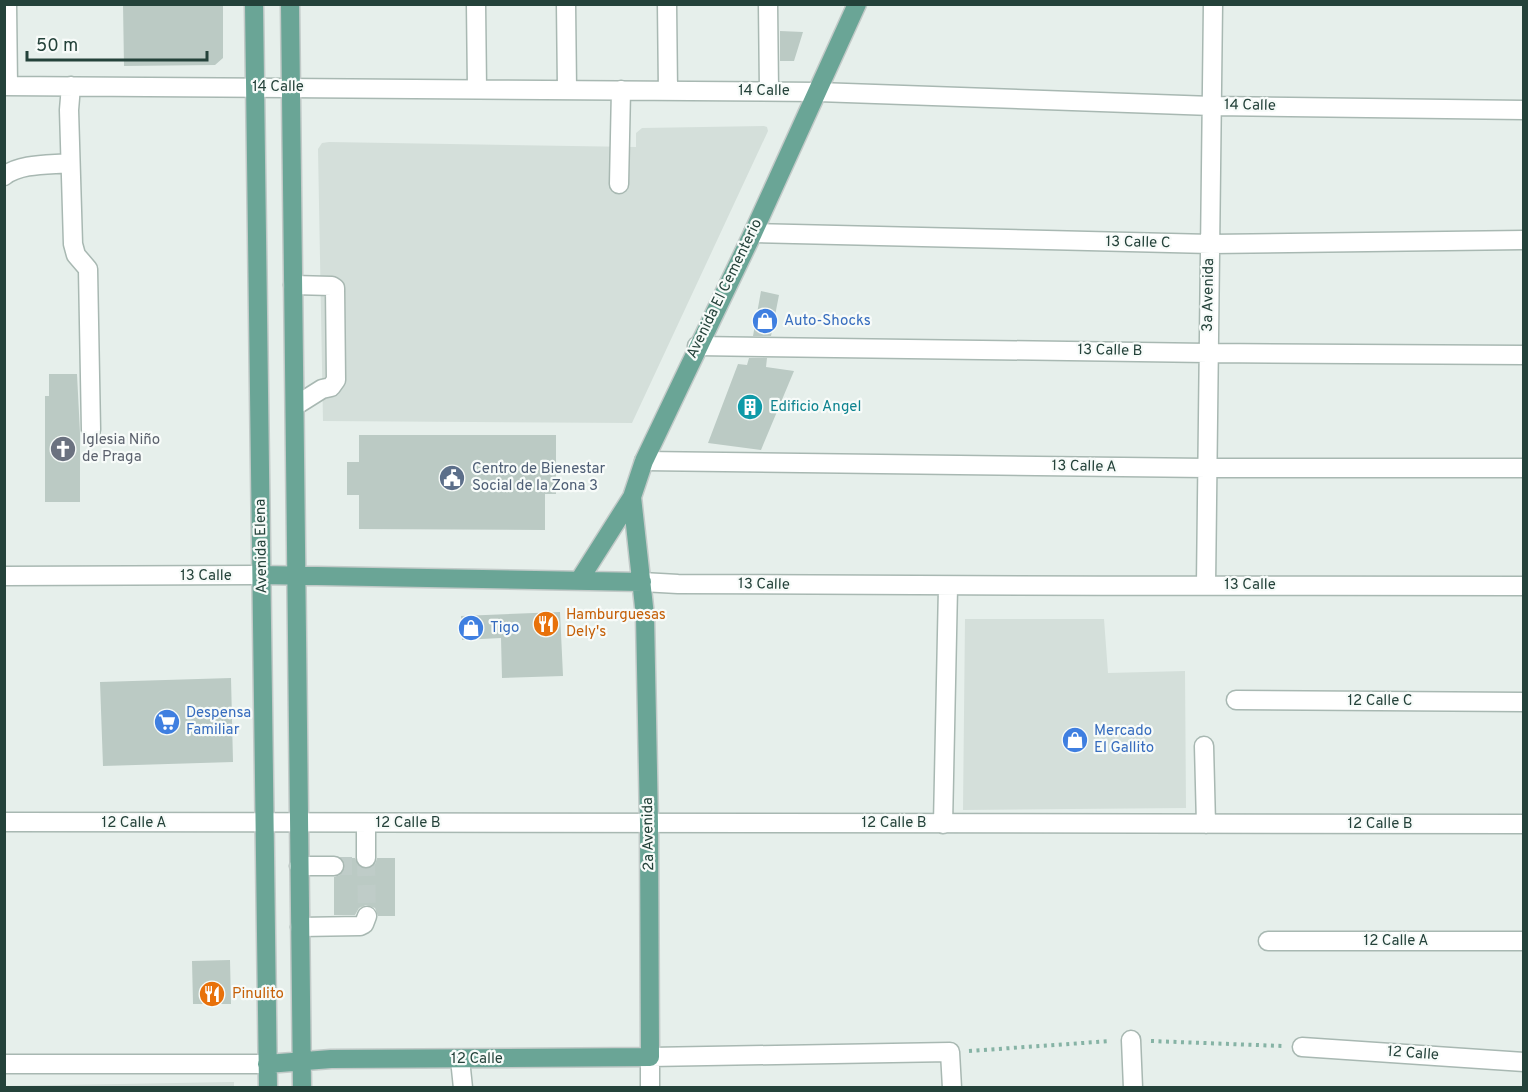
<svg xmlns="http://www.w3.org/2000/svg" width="1528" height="1092" viewBox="0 0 1528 1092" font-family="Overpass,sans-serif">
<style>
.built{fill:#d4dfda}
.building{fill:#bbcac4}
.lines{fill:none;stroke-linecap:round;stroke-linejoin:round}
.minor-tunnel{stroke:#bfccc8;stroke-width:18;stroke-dasharray:18 9;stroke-linecap:butt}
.minor-casing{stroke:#a8b8b2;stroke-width:21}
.major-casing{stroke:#c2cac8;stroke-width:21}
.path{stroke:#86b3a5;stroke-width:4;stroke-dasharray:3 4.5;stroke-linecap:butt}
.minor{stroke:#fff;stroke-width:18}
.major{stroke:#6aa596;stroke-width:18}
.labels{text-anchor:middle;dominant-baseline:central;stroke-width:4.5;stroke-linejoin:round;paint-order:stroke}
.street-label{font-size:15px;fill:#24423a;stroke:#f7fbf9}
.shop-label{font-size:15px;fill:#366cbe;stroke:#f7fbf9;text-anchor:start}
.culture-label{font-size:15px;fill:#0d838f;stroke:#f7fbf9;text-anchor:start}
.worship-label{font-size:15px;fill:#5b616d;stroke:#f7fbf9;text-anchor:start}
.service-label{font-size:15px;fill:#4e5e75;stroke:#f7fbf9;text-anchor:start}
.food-label{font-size:15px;fill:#c56008;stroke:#f7fbf9;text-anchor:start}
</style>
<rect width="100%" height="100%" fill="#e6efeb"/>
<path class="built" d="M764 126 767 127 768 131 632 423 323 421 318 149 322 143 329 142 636 147V133L642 128Z
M965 619H1104L1108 673 1185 671 1186 808 963 810Z
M234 1082V1088L4 1087 5 1086Z"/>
<path class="building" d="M123 4H223V58L215 65 124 66Z
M780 31 803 32 794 61H780Z
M761 291 779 295 771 336H753Z
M749 358H767L766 367 794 371 761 450 708 443 738 364 747 365Z
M49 374H77L80 433V502H45V396H49Z
M359 435H556V494H545V530L359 529V495H347V462H359Z
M560 612 563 676 502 678 501 638 462 640 461 616Z
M231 678 233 762 103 766 100 682Z
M342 858H355L360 867 367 869 375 864 377 858H395V916H378L375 908 366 905 359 908 355 915H334V877L340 875 344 871 345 865Z
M230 960 231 1004H193L192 961Z"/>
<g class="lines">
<path class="minor-tunnel" d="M366 858 367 916
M334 866H367"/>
<g class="minor-casing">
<path id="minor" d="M7 4 8 86
M476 4 477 89
M566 4 567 89
M667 4 668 91
M768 4 769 91
M4 86 818 92 1212 106 1524 110
M71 86 69 110 73 244 76 255 88 269 91 430
M4 176C21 163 49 165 70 163
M619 184 621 90
M753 233 1211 244 1524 240
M293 285 332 286 335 288 336 380 331 387 322 389 295 406
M697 346 1208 353 1524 355
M644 461 1206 468H1524
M4 576 262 575
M642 582 678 584C960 587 1242 585 1524 586
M1206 585 1213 4
M1236 700 1524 702
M1204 746 1206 824
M4 822 1524 824
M943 824 948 587
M366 858V823
M299 866H334
M300 927 360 926 364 924 367 916
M1268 941H1524
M1131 1040 1133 1088
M1302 1047 1524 1062
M460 1059 463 1088
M4 1064H267
M650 1088V1057L950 1052 952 1088"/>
</g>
<g class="major-casing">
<path id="major" d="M254 4 268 1088
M290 4 302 1088
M262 575 642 582
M580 579 632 497
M267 1064 331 1059 650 1057 649 823 645 616 632 497 644 461 753 233 857 4"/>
</g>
<path class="path" d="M1151 1041 1282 1046
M969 1051 1111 1041"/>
<use href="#minor" class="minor"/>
<use href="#major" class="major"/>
</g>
<defs>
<g id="shop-disc" transform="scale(1.35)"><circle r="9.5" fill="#3f7fe0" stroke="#f7fbf9"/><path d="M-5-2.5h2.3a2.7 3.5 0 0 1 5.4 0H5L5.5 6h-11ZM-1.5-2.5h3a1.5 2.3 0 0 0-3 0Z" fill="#fff"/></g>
<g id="building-disc" transform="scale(1.35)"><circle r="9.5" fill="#0f9aa8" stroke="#f7fbf9"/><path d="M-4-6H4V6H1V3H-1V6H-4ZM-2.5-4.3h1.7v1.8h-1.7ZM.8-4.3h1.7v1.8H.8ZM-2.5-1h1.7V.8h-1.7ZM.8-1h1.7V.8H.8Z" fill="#fff"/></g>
<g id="church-disc" transform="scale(1.35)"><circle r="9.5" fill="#6b7280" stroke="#f7fbf9"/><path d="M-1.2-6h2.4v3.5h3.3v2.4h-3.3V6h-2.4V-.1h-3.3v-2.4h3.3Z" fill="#fff"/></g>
<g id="civic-disc" transform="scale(1.35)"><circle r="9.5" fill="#5c6f8a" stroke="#f7fbf9"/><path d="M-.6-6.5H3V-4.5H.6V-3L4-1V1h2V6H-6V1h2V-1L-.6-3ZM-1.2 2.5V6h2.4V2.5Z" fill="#fff"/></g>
<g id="restaurant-disc" transform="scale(1.35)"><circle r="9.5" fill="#e8710a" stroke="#f7fbf9"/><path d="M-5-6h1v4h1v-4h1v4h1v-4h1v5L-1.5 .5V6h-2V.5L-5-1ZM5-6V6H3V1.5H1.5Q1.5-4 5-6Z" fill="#fff"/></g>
<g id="supermarket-disc" transform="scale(1.35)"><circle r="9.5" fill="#3f7fe0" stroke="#f7fbf9"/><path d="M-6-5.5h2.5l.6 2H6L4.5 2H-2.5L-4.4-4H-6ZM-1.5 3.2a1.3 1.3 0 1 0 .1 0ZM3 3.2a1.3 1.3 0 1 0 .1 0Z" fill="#fff"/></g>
</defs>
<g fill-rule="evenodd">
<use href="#shop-disc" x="765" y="321"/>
<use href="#building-disc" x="750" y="407"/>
<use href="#church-disc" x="63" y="449"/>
<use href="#civic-disc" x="452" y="478"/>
<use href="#restaurant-disc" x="546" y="624"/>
<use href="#shop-disc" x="471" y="628"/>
<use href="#supermarket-disc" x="167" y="722"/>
<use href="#shop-disc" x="1075" y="740"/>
<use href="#restaurant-disc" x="212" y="994"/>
</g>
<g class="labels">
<g class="street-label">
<text x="278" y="87">14 Calle</text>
<text x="764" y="91">14 Calle</text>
<text transform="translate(1250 106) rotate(1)">14 Calle</text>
<text transform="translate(1138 243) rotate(1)">13 Calle C</text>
<text transform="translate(725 289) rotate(-64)">Avenida El Cementerio</text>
<text transform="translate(1209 295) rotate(-89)">3a Avenida</text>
<text transform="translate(1110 351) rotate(1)">13 Calle B</text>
<text transform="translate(1084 467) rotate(1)">13 Calle A</text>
<text transform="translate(262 546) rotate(-91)">Avenida Elena</text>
<text x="206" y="576">13 Calle</text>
<text transform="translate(764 585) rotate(1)">13 Calle</text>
<text x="1250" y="585">13 Calle</text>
<text x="1380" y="701">12 Calle C</text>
<text x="134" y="823">12 Calle A</text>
<text x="408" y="823">12 Calle B</text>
<text x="894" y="823">12 Calle B</text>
<text x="1380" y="824">12 Calle B</text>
<text transform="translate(649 834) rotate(-91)">2a Avenida</text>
<text x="1396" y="941">12 Calle A</text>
<text transform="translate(1413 1054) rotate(4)">12 Calle</text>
<text x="477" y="1059">12 Calle</text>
</g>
<g class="shop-label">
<text x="784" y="321">Auto-Shocks</text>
<text x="490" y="628">Tigo</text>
<text x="186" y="713">Despensa<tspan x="186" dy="17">Familiar</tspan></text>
<text x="1094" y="731">Mercado<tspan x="1094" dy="17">El Gallito</tspan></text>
</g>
<g class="culture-label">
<text x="770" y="407">Edificio Angel</text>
</g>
<g class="worship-label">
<text x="82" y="440">Iglesia Niño<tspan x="82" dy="17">de Praga</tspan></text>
</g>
<g class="service-label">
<text x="472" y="469">Centro de Bienestar<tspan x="472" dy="17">Social de la Zona 3</tspan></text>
</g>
<g class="food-label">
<text x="566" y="615">Hamburguesas<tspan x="566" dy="17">Dely's</tspan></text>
<text x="232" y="994">Pinulito</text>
</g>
</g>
<rect width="1528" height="1092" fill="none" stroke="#24423a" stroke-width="12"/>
<path d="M27 51v9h180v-9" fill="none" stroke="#24423a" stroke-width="3"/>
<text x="36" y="51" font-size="18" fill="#24423a" stroke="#f7fbf9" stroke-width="4.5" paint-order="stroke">50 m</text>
</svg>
